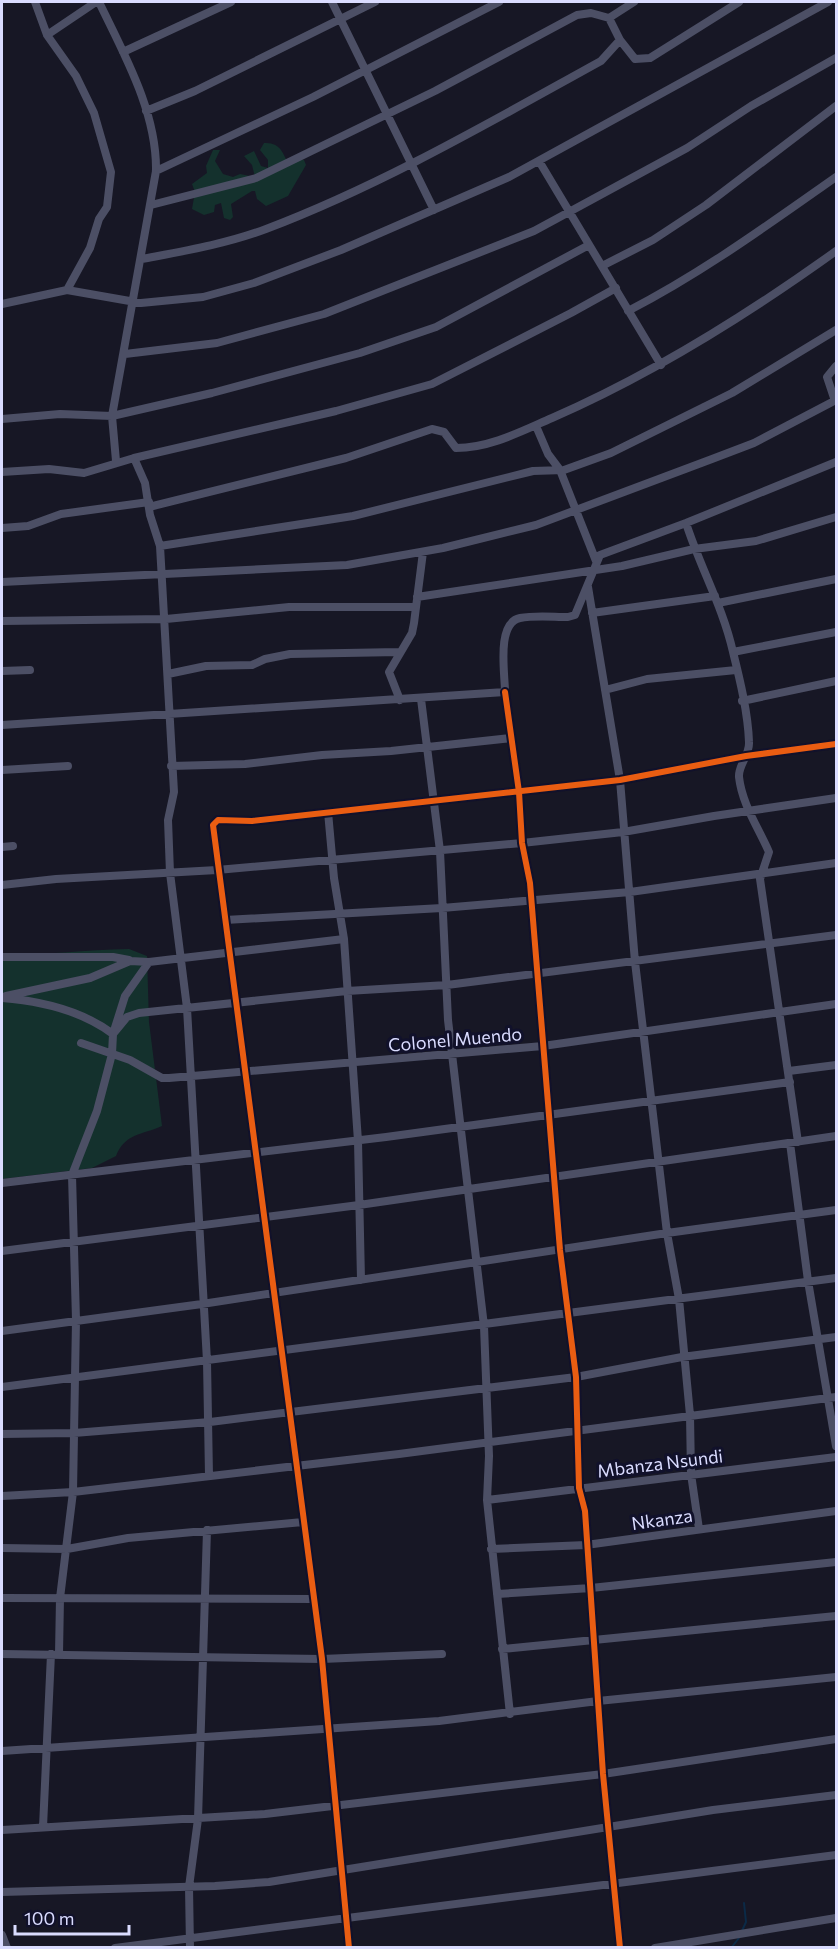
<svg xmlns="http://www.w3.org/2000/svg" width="838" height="1949" viewBox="0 0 838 1949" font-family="Commissioner,sans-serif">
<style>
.green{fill:#14312d}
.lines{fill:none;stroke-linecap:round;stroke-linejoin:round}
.stream{stroke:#0b2a47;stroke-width:2}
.minor{stroke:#4c4f65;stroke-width:8}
.cycleway-casing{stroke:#11112b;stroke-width:10}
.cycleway{stroke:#e95d12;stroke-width:6}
.labels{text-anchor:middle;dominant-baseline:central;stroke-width:6;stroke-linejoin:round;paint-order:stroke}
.street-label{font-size:18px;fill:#dadcff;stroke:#11112b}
</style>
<rect width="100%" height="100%" fill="#171725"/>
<path class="green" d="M264 143C281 142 283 154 289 165L300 159 304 160 306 165 288 196 266 206 257 199 255 191H252L231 204 233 217 230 220 224 218 221 203 215 205 214 212 204 215 192 209 195 192 192 184 207 173 206 166 213 150H220L215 161 223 174 233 177 240 174 255 177 252 165 244 156 254 151 261 166 268 168V160L260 150Z
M129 949 147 956 149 1022 162 1126C142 1135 125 1133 116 1156L92 1168 2 1179V955C44 955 86 950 129 949Z"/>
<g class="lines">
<path class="stream" d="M741 1933 746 1922 744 1903
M731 1948 739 1938"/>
<path class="minor" d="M35 2 47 35 76 76 94 113 111 172 107 207 99 219 90 248 67 290
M99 2C124 54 157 112 156 171L112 416 116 461
M332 2 434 210
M47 35 96 2
M620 40 635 59 650 58 739 2
M123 52 231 2
M146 111 195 91 375 2
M539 161 661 365
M156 171 313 97 499 2
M151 205 256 178 435 91 577 15 591 13 609 18
M142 259C184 251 226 244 266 229 382 185 492 121 601 61L620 40 609 18 634 2
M602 266 653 240 706 205 836 106
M2 304 67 290 141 303 203 297 254 283 341 250 509 177 828 2
M628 311C702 273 769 224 836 177
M125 354 217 343 324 314 534 231 687 148 751 106 836 58
M835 401 827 377 836 366
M2 419 60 414 112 416 212 393 360 353 436 327 589 245
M536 426 548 454 560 470 596 561
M134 458 336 411 432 384 571 313 616 288
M2 472 49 469 84 473 134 458 145 483 150 515 160 546 174 792 168 820 170 873 187 1008 207 1361 209 1476
M149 507 346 458 432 429 444 432 456 448C490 448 522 431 552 418 653 374 747 315 836 251
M686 523C700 567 723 607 733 652 740 680 748 713 749 742 750 755 738 765 739 777 742 804 758 827 769 852L760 879 798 1142
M2 528 28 526 61 514 149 502
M160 546 353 516 533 471 564 470 611 453 732 393 836 330
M2 582 347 565 443 548 536 525 712 459 754 443 836 400
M588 587 620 780 635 962 667 1233 679 1299 690 1415 691 1474 699 1529
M417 597 622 566 694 549 756 541 836 517
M718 603 836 579
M592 613 715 596
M2 621 166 619 289 607H416
M733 652 836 632
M2 671 30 670
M168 674 206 666 252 665 265 659 290 654 399 652
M605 690 647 679 736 670
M505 692 519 792 522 843 530 883 560 1250 576 1377 579 1488 585 1511 603 1774 620 1948
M421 699 440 851 448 1020 484 1326 489 1456 487 1500 510 1714
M400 700 389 672 412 633 414 623 423 552
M742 701 836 681
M2 725 505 692C505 674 496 623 520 618 535 615 553 617 568 617L575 615 600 555 686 523 836 462
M171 766 245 764 322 755 391 751 511 738
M2 770 68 766
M328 812 334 878 344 939 358 1141 361 1280
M2 847 13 846
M2 885 56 879 217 870 522 843 623 832 714 816 836 798
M225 920 442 908 630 892 836 863
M2 957H113L129 960
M6 996 90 978 130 961 149 962
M2 998C41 1001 81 1010 113 1034L127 1017 139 1013 347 991 447 985 836 935
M81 1043 130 1060 162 1078H169L543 1046 836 1004
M789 1071 836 1065
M790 1143 808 1281 836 1446
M2 1183 386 1137 790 1082
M2 1251 359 1205 836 1136
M2 1331 202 1304 667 1233 836 1210
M2 1387 836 1278
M2 1434 74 1433 210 1422 576 1377 682 1357 836 1337
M2 1496 73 1492 399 1454 836 1397
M487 1500 836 1457
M2 1548 67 1549 128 1538 303 1522
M491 1549 586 1545 836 1511
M497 1594 591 1588 836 1562
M2 1598 314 1599
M502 1649 836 1616
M2 1654 322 1659 442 1654
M59 1654 60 1598 73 1492 76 1320 72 1175 97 1111 112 1054 113 1034 125 996 149 962 344 939
M2 1751 439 1721 598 1701 836 1677
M43 1827 51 1654
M2 1830 265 1814 603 1774 836 1739
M2 1892 215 1886 269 1882 713 1810 836 1795
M2 1935 7 1948
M115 1948 836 1855
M190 1948 189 1887 198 1819 207 1530
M349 1948 322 1659 213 825 218 820 252 821 620 780 746 756 836 744
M655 1948 836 1918"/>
<g class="cycleway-casing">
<path id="cycleway" d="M505 692 519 792 522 843 530 883 560 1250 576 1377 579 1488 585 1511 603 1774 620 1948
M349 1948 322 1659 213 825 218 820 252 821 620 780 746 756 836 744"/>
</g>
<use href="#cycleway" class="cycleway"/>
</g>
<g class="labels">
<g class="street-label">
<text transform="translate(455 1039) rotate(-5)">Colonel Muendo</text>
<text transform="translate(660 1463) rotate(-7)">Mbanza Nsundi</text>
<text transform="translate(662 1519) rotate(-8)">Nkanza</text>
</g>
</g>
<rect width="838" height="1949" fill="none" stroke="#dadcff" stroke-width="6"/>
<path d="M15 1925v9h114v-9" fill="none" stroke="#dadcff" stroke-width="3"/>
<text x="24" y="1925" font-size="18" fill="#dadcff" stroke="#11112b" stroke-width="4.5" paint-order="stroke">100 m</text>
</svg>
